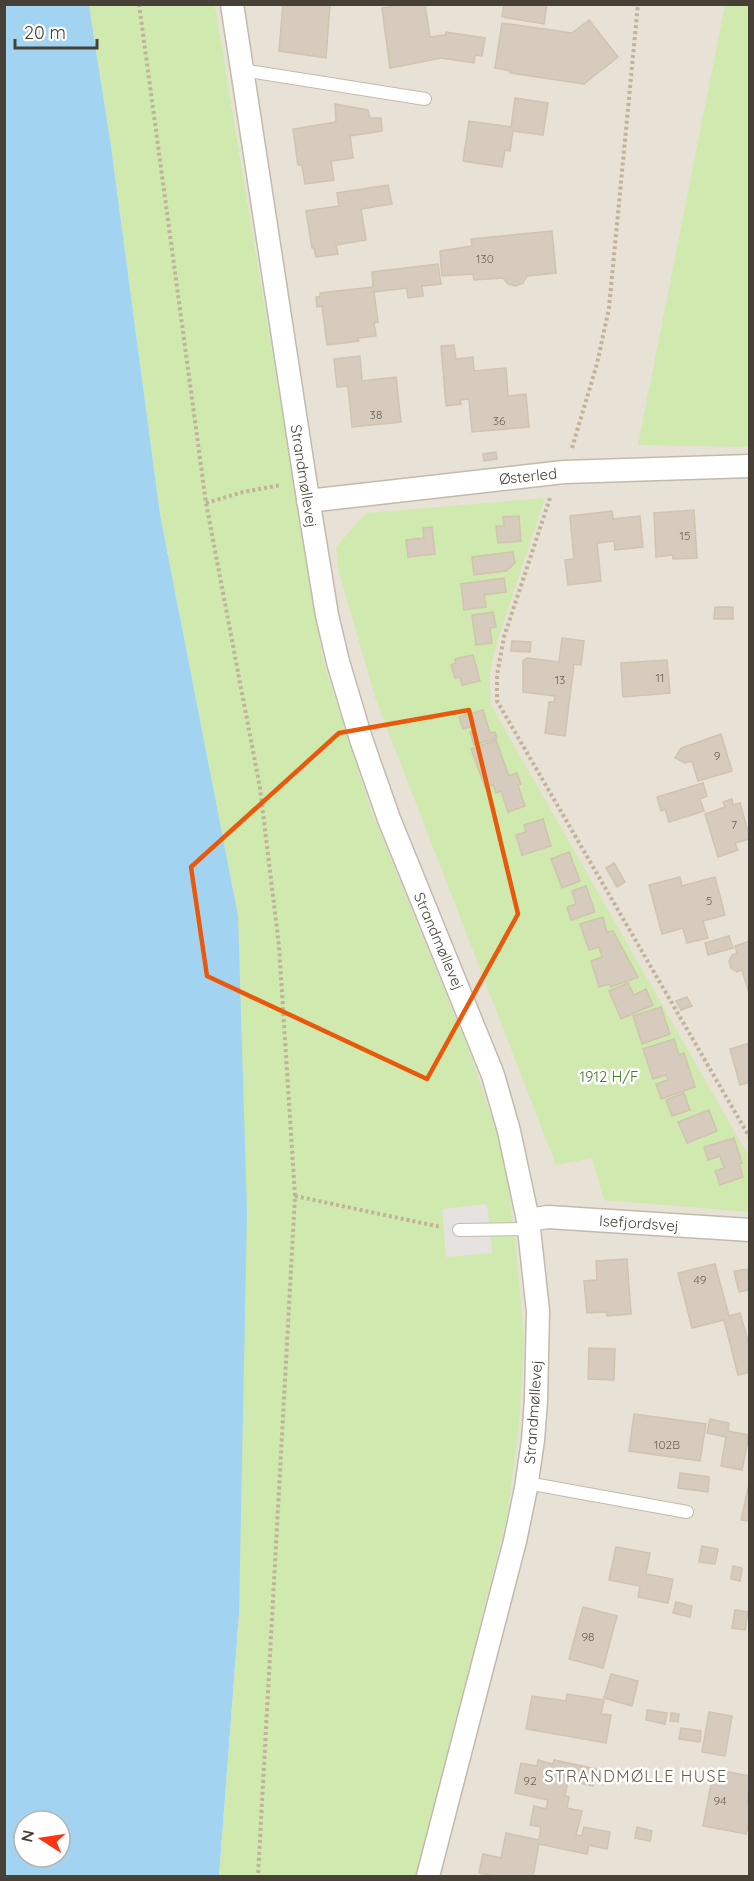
<svg xmlns="http://www.w3.org/2000/svg" width="754" height="1881" viewBox="0 0 754 1881" font-family="Quicksand,sans-serif">
<style>
.residential{fill:#e8e1d5}
.green{fill:#d0e9af}
.parking{fill:#e5e2df}
.water{fill:#a2d3f1;fill-rule:evenodd}
.building{fill:#d6cbbc;stroke:#d0c3af;stroke-width:1.5}
.lines{fill:none;stroke-linecap:round;stroke-linejoin:round}
.lane-casing{stroke:#c2baac;stroke-width:14}
.street-casing{stroke:#c2baac;stroke-width:25}
.path{stroke:#c1b39a;stroke-width:4;stroke-dasharray:3 3;stroke-linecap:butt}
.lane{stroke:#fff;stroke-width:12}
.street{stroke:#fff;stroke-width:22}
.marked{fill:none;stroke:#e8590c;stroke-width:4.5;stroke-linejoin:round}
.labels{text-anchor:middle;dominant-baseline:central;stroke-width:5;stroke-linejoin:round;paint-order:stroke}
.number-label{font-size:12px;fill:#6b6358}
.street-label{font-size:15px;fill:#474036;stroke:#fff}
.park-label{font-size:15px;fill:#497a28;stroke:#fff}
.neighbourhood-label{font-size:16px;letter-spacing:1.5px;fill:#6a5e4d;stroke:#fff}
</style>
<rect width="100%" height="100%" fill="#f4f0e7"/>
<path class="residential" d="M215 5H749V1876H416L447 1751 372 813 323 659Z"/>
<path class="green" d="M89 5H215L323 659 372 813 470 1053 505 1158 516 1249 524 1337 519 1426 507 1517 416 1876H219L239 1614 238 915 160 514 111 146Z
M725 5H749V447L638 445Z
M545 498 498 639 489 674 491 705 749 1157V1212L604 1200 592 1158 556 1165 376 700 339 572 336 547 366 513Z"/>
<path class="parking" d="M487 1204 492 1253 446 1257 442 1209Z"/>
<path class="water" d="M89 5 111 146 160 514 238 915 247 1212 239 1614 219 1876H5L4 5ZM24 1821H60V1857H24Z"/>
<path class="building" d="M283 4H330L326 58 279 51Z
M406 4H425L430 37 445 35 446 32 485 38 482 56 475 55 474 63 441 58 390 68 382 8Z
M504 4H547L544 24 502 17Z
M589 20 618 57 584 84 510 73 511 71 495 68 502 23 572 33Z
M515 98 548 103 543 135 513 131 510 151 505 150 502 167 463 161 469 121 511 127Z
M335 104 368 110 370 118H381L382 131 350 136 353 158 331 161 334 180 305 184 302 165H298L293 129 336 122Z
M388 185 392 204 361 209 366 240 336 245 338 254 316 257 314 248H312L306 211 339 206 337 193Z
M552 231 556 273 527 276 523 283 516 286 508 284 503 278 474 280 473 274 442 276 440 251 472 246 471 239Z
M438 264 441 284 422 286 423 296 408 298 407 288 374 292 378 322 374 323 376 336 358 338 359 341 327 345 322 306 317 307 316 297H320V293L373 287 372 272Z
M454 345 456 359 473 357 474 371 506 368 508 396 526 394 529 427 472 432 469 399 460 400 461 404 446 406 441 346Z
M360 356 362 381 396 377 401 422 352 427 348 386 337 387 334 359Z
M496 452 497 459 484 461 483 454Z
M694 510 697 558 673 559V555L656 557 654 513Z
M612 511 613 519 640 516 643 547 615 550 614 541 597 543 601 581 568 585 565 560 574 559 570 516Z
M519 516 521 541 498 543 496 526H504L503 517Z
M432 527 435 554 408 557 406 540 424 538 423 528Z
M513 552 515 563 506 571 474 575 472 557Z
M504 578 506 592 484 595 486 607 464 610 461 584Z
M715 607H733V619H714Z
M493 612 496 627 490 628 492 643 476 645 472 615Z
M562 638 584 641 581 665 574 664 565 736 545 733 549 702H554L555 696 523 692V661L527 658 559 662Z
M512 641 531 642 530 652 511 651Z
M473 655 480 681 462 685 460 677 455 678 451 665 456 663 455 659Z
M667 660 670 693 623 697 621 663Z
M483 710 490 733 495 732 497 738 474 745 470 732 475 731 473 726 463 729 459 717Z
M721 734 732 771 698 781 692 761 685 763 675 758 681 748Z
M496 740 509 776 517 773 521 784 518 785 525 806 508 812 501 791 496 793 493 784 485 787 471 749Z
M703 783 707 796 700 799 704 811 669 822 665 809 661 811 657 797Z
M732 799 733 805 740 803 750 839 735 843 738 850 718 857 705 814 725 807 723 802Z
M543 819 551 846 522 855 516 835 526 832 524 825Z
M569 852 580 881 562 888 551 859Z
M614 863 625 882 617 887 606 868Z
M680 877 682 886 715 877 725 915 703 921 708 938 687 943 683 928 662 934 649 885Z
M586 886 595 912 571 920 567 907 576 904 572 891Z
M603 917 607 932 613 931 638 977 611 987 609 984 599 987 591 961 602 957 599 947 589 950 580 924Z
M729 936 733 948 708 955 705 943Z
M750 941V989L748 990 742 970 737 972 731 968 729 961 732 955 737 953 735 946Z
M628 983 634 995 646 989 653 1005 621 1019 609 991Z
M687 997 692 1006 681 1010 676 1001Z
M661 1007 670 1034 642 1044 633 1016Z
M674 1039 679 1055 684 1053 695 1087 661 1099 656 1084 668 1080 666 1075 653 1079 643 1049Z
M750 1043V1082L740 1085 730 1049Z
M684 1093 690 1110 672 1116 666 1100Z
M709 1110 717 1131 687 1143 678 1122Z
M734 1138 742 1163 739 1164 743 1177 720 1185 715 1171 724 1168 720 1156 708 1160 704 1147Z
M627 1259 631 1314 607 1316 606 1312 587 1313 584 1281 597 1280 596 1261Z
M715 1264 729 1316 740 1313 750 1348V1372L738 1375 724 1320 692 1328 678 1273Z
M747 1269 750 1290 739 1292 734 1271Z
M589 1348 615 1349 614 1380 588 1379Z
M634 1414 706 1424 700 1461 629 1451Z
M710 1419 729 1423 728 1431 749 1435 742 1470 721 1466 726 1437 707 1433Z
M680 1473 709 1477 708 1492 678 1488Z
M748 1488H750V1521L741 1520Z
M702 1546 718 1549 715 1564 699 1562Z
M616 1547 650 1553 646 1574 673 1579 668 1603 638 1597 640 1586 609 1580Z
M733 1566 742 1568 740 1581 731 1579Z
M676 1602 692 1606 690 1617 673 1613Z
M583 1607 617 1616 603 1668 569 1659Z
M735 1610 748 1612 745 1630 732 1628Z
M611 1674 638 1681 632 1706 604 1698Z
M567 1694 604 1700 601 1714 611 1715 606 1743 526 1729 532 1696 566 1701Z
M647 1710 667 1713 665 1724 646 1720Z
M709 1712 732 1716 725 1756 702 1752Z
M671 1713 679 1714 678 1722 670 1721Z
M681 1728 701 1731 700 1742 679 1739Z
M538 1760 553 1764 554 1760 597 1769 593 1786 568 1780 565 1796 569 1797 567 1808 582 1811 576 1835 582 1836 584 1827 610 1832 607 1849 589 1845 587 1854 539 1844 533 1876H495L479 1873 483 1854 501 1858 506 1833 539 1840 541 1827 530 1825 534 1806 546 1809 548 1800 515 1793 521 1763 537 1766Z
M714 1769 750 1776 747 1805 750 1806V1819L746 1834 703 1826Z
M637 1827 652 1831 650 1841 635 1838Z"/>
<g class="lines">
<g class="lane-casing">
<path id="lane" d="M242 70 425 99
M459 1230 529 1229
M527 1483 687 1512"/>
</g>
<g class="street-casing">
<path id="street" d="M232 4 305 480 327 615 338 662 361 739 389 819 493 1075 509 1131 528 1220 538 1311 536 1400 533 1440 526 1488 515 1541 428 1876
M308 501 564 472 750 466
M528 1220 548 1217 750 1230"/>
</g>
<path class="path" d="M139 4 206 503 260 788 279 946 295 1196 258 1876
M572 448 597 364 609 308 638 4
M550 498 504 637 497 675V701L750 1138
M206 503 243 492 281 485
M295 1196 441 1227"/>
<use href="#lane" class="lane"/>
<use href="#street" class="street"/>
</g>
<path class="marked" d="M469 710 518 914 427 1079 207 976 191 867 339 733Z"/>
<g class="labels">
<g class="number-label">
<text x="485" y="258">130</text>
<text x="376" y="414">38</text>
<text x="499" y="420">36</text>
<text x="685" y="535">15</text>
<text x="660" y="677">11</text>
<text x="560" y="679">13</text>
<text x="717" y="755">9</text>
<text x="734" y="824">7</text>
<text x="709" y="900">5</text>
<text x="700" y="1279">49</text>
<text x="667" y="1444">102B</text>
<text x="588" y="1636">98</text>
<text x="530" y="1780">92</text>
<text x="720" y="1800">94</text>
</g>
<g class="street-label">
<text transform="translate(304 476) rotate(81)">Strandmøllevej</text>
<text transform="translate(528 476) rotate(-6)">Østerled</text>
<text transform="translate(439 941) rotate(67)">Strandmøllevej</text>
<text transform="translate(639 1223) rotate(4)">Isefjordsvej</text>
<text transform="translate(533 1412) rotate(-86)">Strandmøllevej</text>
</g>
<g class="park-label">
<text x="609" y="1076">1912 H/F</text>
</g>
<g class="neighbourhood-label">
<text x="636" y="1776">STRANDMØLLE HUSE</text>
</g>
</g>
<rect width="754" height="1881" fill="none" stroke="#474036" stroke-width="12"/>
<g transform="translate(42 1839) rotate(282)"><circle r="28" fill="#ffffff" stroke="#b5b3af" stroke-width="1.5"/>
<path d="M0-4.5L10 22L0 15L-10 22Z" fill="#fd3315"/>
<text y="-9" font-size="16" font-weight="bold" text-anchor="middle" fill="#474036">N</text>
</g>
<path d="M15 39v9h82v-9" fill="none" stroke="#474036" stroke-width="3"/>
<text x="24" y="39" font-size="18" fill="#474036" stroke="#ffffff" stroke-width="4.5" paint-order="stroke">20 m</text>
</svg>
